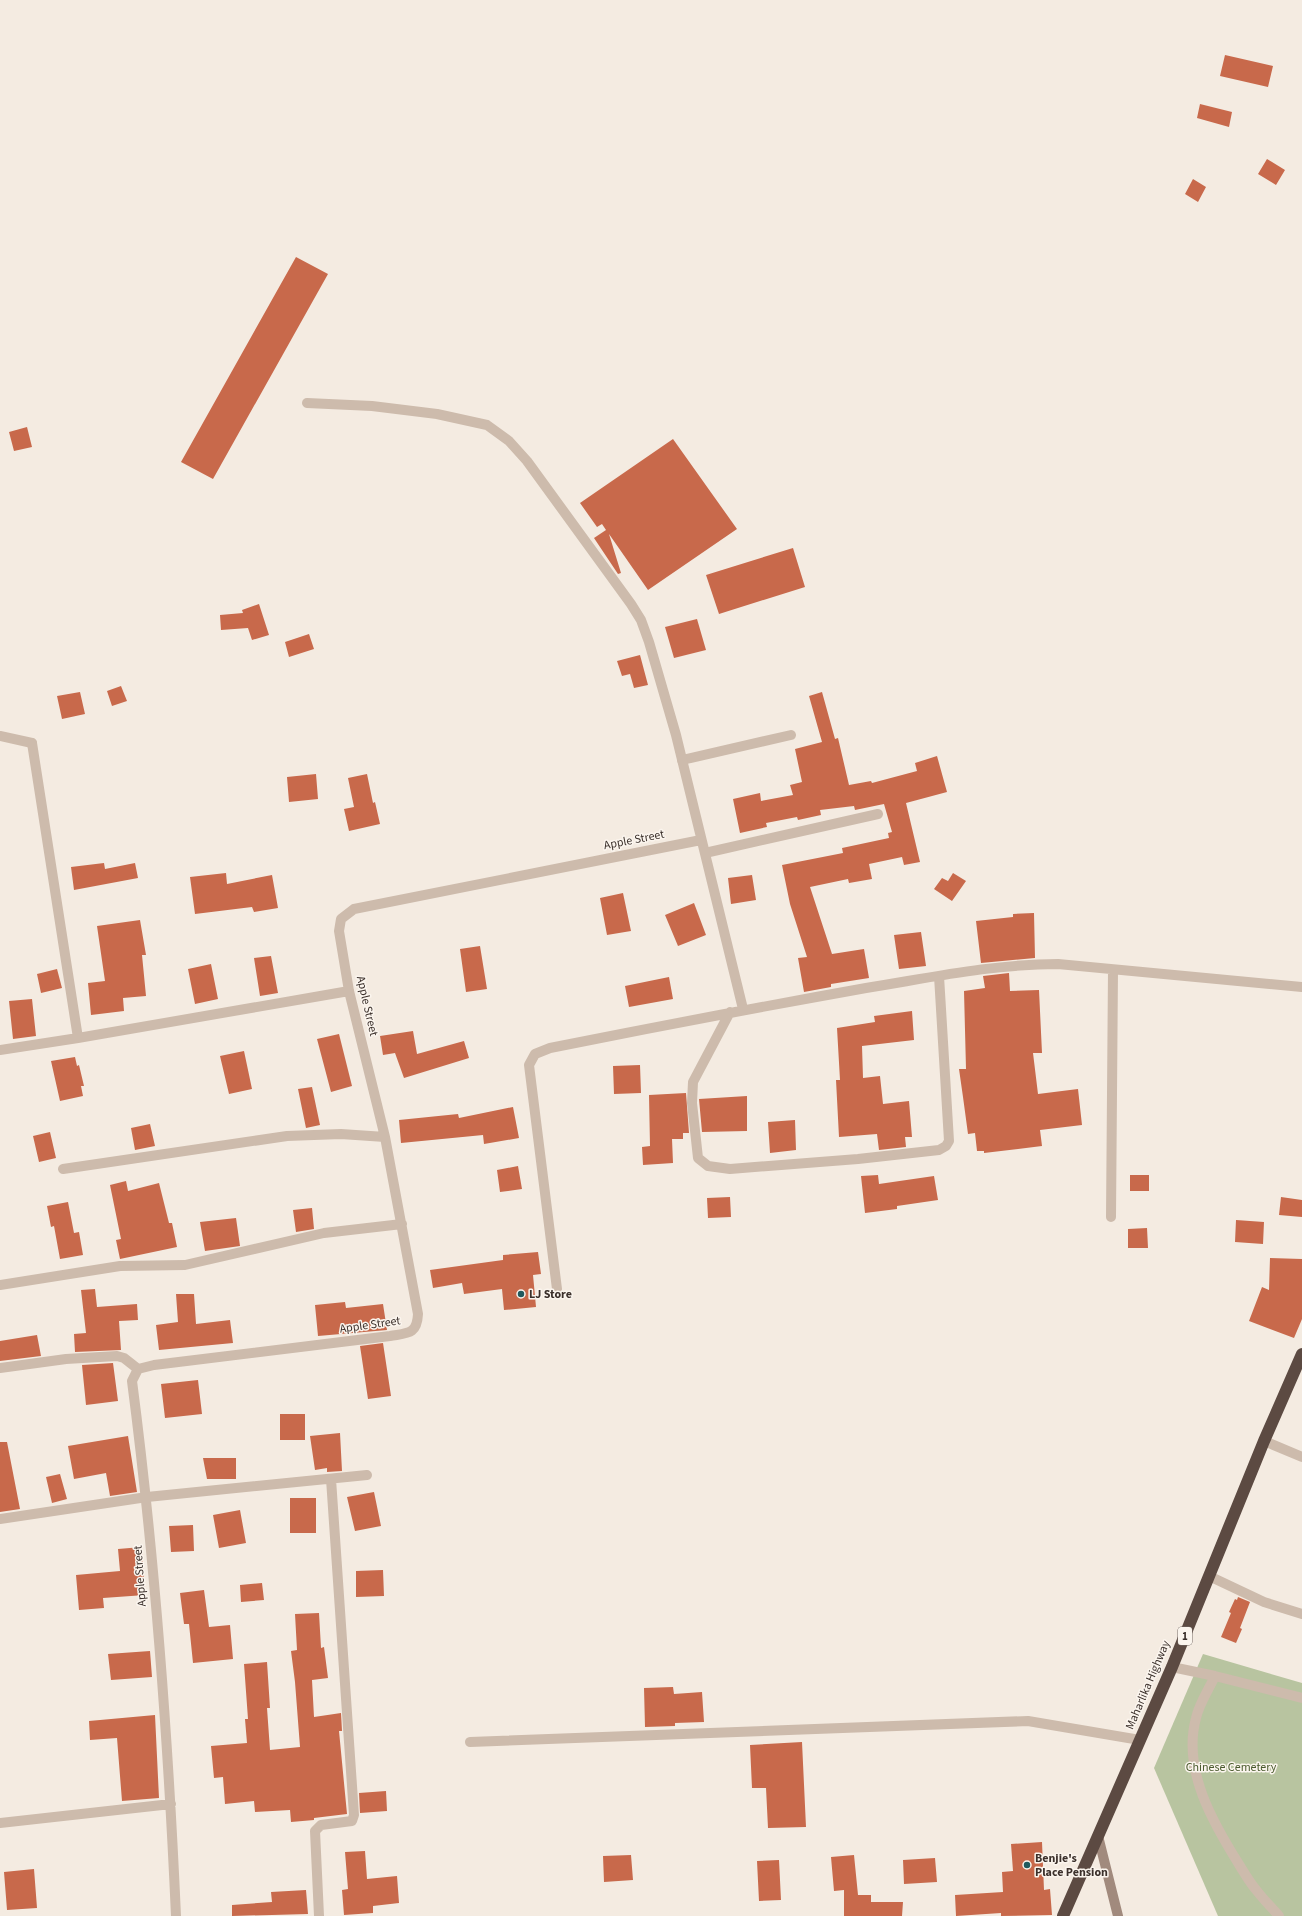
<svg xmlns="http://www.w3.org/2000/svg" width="1302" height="1916" viewBox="0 0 1302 1916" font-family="'Source Sans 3',sans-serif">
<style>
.green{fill:#b8c4a0}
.building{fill:#c8694b}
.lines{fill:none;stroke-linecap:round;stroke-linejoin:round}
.lane{stroke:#cdbbac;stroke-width:10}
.street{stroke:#cdbbac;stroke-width:10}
.secondary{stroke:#a18a7d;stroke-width:10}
.highway{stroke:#5c4a42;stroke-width:12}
.poi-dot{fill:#1f5a5e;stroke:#fbf5ee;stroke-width:1.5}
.labels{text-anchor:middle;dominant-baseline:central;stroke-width:3;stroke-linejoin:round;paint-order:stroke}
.shield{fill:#fbf5ee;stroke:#756b66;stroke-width:1}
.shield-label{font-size:11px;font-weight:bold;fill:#3b302b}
.street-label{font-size:12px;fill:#3b302b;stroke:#fbf5ee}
.poi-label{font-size:12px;font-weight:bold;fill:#3b302b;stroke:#fbf5ee;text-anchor:start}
.park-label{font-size:12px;fill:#4a5a2e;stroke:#fbf5ee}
</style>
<rect width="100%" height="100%" fill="#f4ebe1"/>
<path class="green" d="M1203 1654 1302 1683V1916H1218L1154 1768Z"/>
<path class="building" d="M1225 55 1273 66 1268 87 1220 76Z
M1200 104 1232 112 1229 127 1197 118Z
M1267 159 1285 170 1276 185 1258 174Z
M1193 179 1206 187 1198 202 1185 194Z
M296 257 328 274 213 479 181 462Z
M27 427 32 447 14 451 9 432Z
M673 439 737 529 648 590 609 534 621 573 618 574 594 538 606 530 602 524 597 527 580 503Z
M793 548 805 587 719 614 706 575Z
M259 604 269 635 252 640 248 628 221 630 220 615 243 613 242 610Z
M697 619 706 650 674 658 665 627Z
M309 634 314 649 289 657 285 642Z
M640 655 648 685 634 688 630 674 622 676 617 661Z
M121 686 127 701 112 706 107 691Z
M80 692 85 714 62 719 57 696Z
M822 692 835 739 838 738 849 785 871 781 872 783 917 771 915 763 937 756 947 792 906 803 920 862 904 865 902 857 869 864 872 879 849 883 848 879 810 887 832 954 864 949 869 978 831 984V987L804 992 798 958 807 957 790 904 782 865 843 853 842 848 889 838 888 833 892 832 884 804 855 810 854 806 820 810 821 815 798 820 797 817 766 823 767 827 740 833 733 799 760 793 761 801 793 795 790 785 802 782 795 749 822 742 809 696Z
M316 774 318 799 289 802 287 777Z
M367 774 373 803 375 802 380 824 349 831 344 809 354 807 348 778Z
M104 863 105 869 135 863 138 878 74 890 71 867Z
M226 873 227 884 272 875 278 908 254 912 252 907 195 914 190 877Z
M953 873 966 881 952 901 934 889 942 878 948 881Z
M752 875 756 900 731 904 728 878Z
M623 893 631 931 607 935 600 898Z
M694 903 706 935 678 946 665 915Z
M1034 913 1035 958 981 963 976 921 1013 917V914Z
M140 920 146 955H142L146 996 123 998 124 1011 91 1015 88 983 105 981 97 926Z
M921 932 926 966 899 969 894 935Z
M480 946 487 989 466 992 460 949Z
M271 956 278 993 260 996 254 958Z
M211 964 218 999 195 1004 188 969Z
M57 969 62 988 41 993 37 974Z
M1009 973 1010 991 1039 990 1042 1053H1033L1038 1094 1078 1089 1082 1125 1040 1130 1042 1146 984 1153V1151H977L975 1133 968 1134 963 1097 959 1069H966L964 991 985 988 983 976Z
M669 977 673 999 629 1007 625 986Z
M32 999 36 1036 13 1039 9 1001Z
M912 1011 914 1040 862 1046 863 1078 880 1076 883 1104 909 1101 912 1137H905L906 1147 879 1150 877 1134 839 1137 836 1080H840L837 1028 875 1022 874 1016Z
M413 1031 417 1054 464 1041 469 1058 404 1078 395 1053 383 1055 380 1036Z
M339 1034 352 1086 331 1092 317 1039Z
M244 1051 252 1089 229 1094 220 1056Z
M75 1057 77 1066 79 1065 84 1086H81L83 1096 60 1101 51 1061Z
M640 1065 641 1093 614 1094 613 1066Z
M312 1087 320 1125 306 1128 298 1089Z
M686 1093 689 1133H683V1139H672L673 1163 643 1165 642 1147 650 1146 649 1095Z
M747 1096V1131L702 1132 699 1099Z
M513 1107 519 1138 484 1144 483 1135 401 1143 399 1120 458 1114 459 1118Z
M795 1120 796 1150 770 1153 768 1122Z
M150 1124 155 1146 135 1150 131 1128Z
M50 1132 56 1158 39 1162 33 1136Z
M518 1166 522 1189 500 1192 497 1170Z
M878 1175 879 1184 934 1176 938 1200 897 1206V1209L865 1213 861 1176Z
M1130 1175H1149V1191H1130Z
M126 1181 128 1191 159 1183 169 1223H172L177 1247 120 1259 116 1240 121 1239 110 1185Z
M730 1197 731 1217 708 1218 707 1198Z
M1281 1197 1302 1200V1217L1279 1215Z
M68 1202 74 1233 79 1232 83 1255 60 1259 54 1226 51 1227 47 1206Z
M312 1208 314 1229 296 1232 293 1210Z
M236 1218 240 1246 205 1251 200 1222Z
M1236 1220 1264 1222 1263 1244 1235 1242Z
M1147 1228 1148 1248H1128V1229Z
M538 1252 541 1274 533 1275 536 1307 504 1310 502 1289 464 1294 462 1283 433 1288 430 1270 503 1260V1255Z
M1270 1258 1302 1259V1319L1294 1338 1249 1321 1262 1287 1269 1290Z
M95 1289 97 1307 137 1304 138 1320 119 1321 121 1350 75 1352 74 1334 86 1333 81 1290Z
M176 1294H194L196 1324 230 1320 233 1343 159 1350 156 1325 178 1322Z
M345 1302 346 1308 383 1304 387 1330 318 1336 315 1305Z
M37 1335 41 1356 0 1361V1341Z
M383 1343 391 1396 368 1399 360 1346Z
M113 1363 118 1401 86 1405 82 1365Z
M198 1380 202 1414 165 1418 161 1384Z
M280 1414H305V1440H280Z
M340 1433 342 1471 327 1472V1468L315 1470 310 1436Z
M128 1436 137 1492 110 1496 106 1473 74 1479 68 1446Z
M0 1442H7L20 1509 0 1512Z
M203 1458H236V1479H207Z
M60 1474 67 1499 52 1503 46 1477Z
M374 1492 381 1526 355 1531 347 1497Z
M290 1498H316V1533H290Z
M240 1510 246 1543 219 1548 213 1515Z
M193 1525 194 1551 171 1552 169 1526Z
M142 1547 145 1595 103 1598 104 1608 79 1610 76 1575 120 1571 118 1549Z
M383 1570 384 1596 356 1597V1571Z
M262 1583 264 1600 241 1602 240 1585Z
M204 1590 209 1627 230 1625 233 1659 193 1663 189 1624H184L180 1593Z
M1238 1597 1250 1602 1240 1628 1242 1629 1236 1643 1221 1637 1231 1613 1229 1612 1235 1599 1237 1600Z
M319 1613 321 1648 324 1647 328 1678 312 1680 314 1717 341 1713 342 1731H339L347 1814 314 1818V1820L291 1822 290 1810 255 1812 254 1801 225 1804 223 1777 214 1778 211 1746 247 1743 245 1719H248L244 1664 267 1662 270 1708H267L270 1750 300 1747 295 1682 291 1651 297 1650 295 1614Z
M150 1651 152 1677 111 1680 108 1654Z
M673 1687 674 1694 702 1692 704 1722 675 1723V1726L645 1727 644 1688Z
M155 1715 159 1798 122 1801 117 1738 90 1740 89 1721Z
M802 1742 806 1827 768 1828 766 1788H752L750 1745Z
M386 1791 387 1811 360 1813 359 1793Z
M1042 1842 1044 1890 1050 1889 1052 1915 1001 1916V1913L956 1916 955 1895 1003 1892 1002 1872 1013 1871 1011 1844Z
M365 1851 367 1879 397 1876 399 1903 373 1906V1913L344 1915 342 1890 348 1889 345 1852Z
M631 1855 633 1880 604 1882 603 1856Z
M854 1855 858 1895H871V1902H903L902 1916H844V1890L834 1891 831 1857Z
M935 1858 937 1882 904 1884 903 1860Z
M779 1860 781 1900 759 1901 757 1861Z
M34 1869 37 1908 7 1910 4 1872Z
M306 1890 308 1914 232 1916V1905L272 1902 271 1892Z"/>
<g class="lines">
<path class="lane" d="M0 736 32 743
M682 760 791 735
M1209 1576 1264 1602 1302 1614
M1172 1667 1215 1676 1302 1698
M1215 1676C1209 1689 1199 1704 1196 1718 1182 1770 1213 1823 1240 1866 1245 1874 1250 1883 1257 1891 1264 1900 1272 1908 1279 1916"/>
<path class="street" d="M307 403 372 406 437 414 487 425 509 441 527 461 631 604 641 620 649 642 676 735 743 1009
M32 743 78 1038
M705 853 878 814
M730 1012 693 1082 692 1103 698 1158 708 1166 730 1169 858 1159 939 1150 946 1146 949 1141 939 976
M0 1050 78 1038 349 991
M63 1169 287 1136 341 1134 385 1137
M1111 1217 1113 970
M0 1285 120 1266 185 1265 324 1233 402 1224
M557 1289 529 1065 535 1054 550 1048C655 1027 760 1007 866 988 929 978 993 964 1058 964L1302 987
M0 1368 66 1359 117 1356 124 1358 138 1369
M1264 1441 1302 1457
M0 1519 147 1497 367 1475
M470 1742 1028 1721 1140 1740
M0 1823 171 1804
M176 1916C168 1737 155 1558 132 1381L138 1369 154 1365 390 1336C407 1333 417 1335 418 1314L385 1137 349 991 339 931 341 919 354 909 701 840
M319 1916 315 1831 321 1825 352 1821 354 1815 331 1479"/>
<path class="secondary" d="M1098 1836 1118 1916"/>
<path class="highway" d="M1063 1916 1172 1667 1264 1441 1302 1354"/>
</g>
<g class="poi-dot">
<circle cx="521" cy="1294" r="4"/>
<circle cx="1027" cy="1865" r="4"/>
</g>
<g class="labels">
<rect class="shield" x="1178" y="1627" width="14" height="18" rx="3"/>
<g class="shield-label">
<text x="1185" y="1636">1</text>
</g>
<g class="street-label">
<text transform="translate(634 840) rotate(-11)">Apple Street</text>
<text transform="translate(367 1006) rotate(77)">Apple Street</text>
<text transform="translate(370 1325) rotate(-8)">Apple Street</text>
<text transform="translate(140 1576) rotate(-94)">Apple Street</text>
<text transform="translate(1148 1685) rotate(-67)">Maharlika Highway</text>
</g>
<g class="poi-label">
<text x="529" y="1294">LJ Store</text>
<text x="1035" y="1858">Benjie's<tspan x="1035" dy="14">Place Pension</tspan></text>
</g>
<g class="park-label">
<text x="1231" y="1767">Chinese Cemetery</text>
</g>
</g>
</svg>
